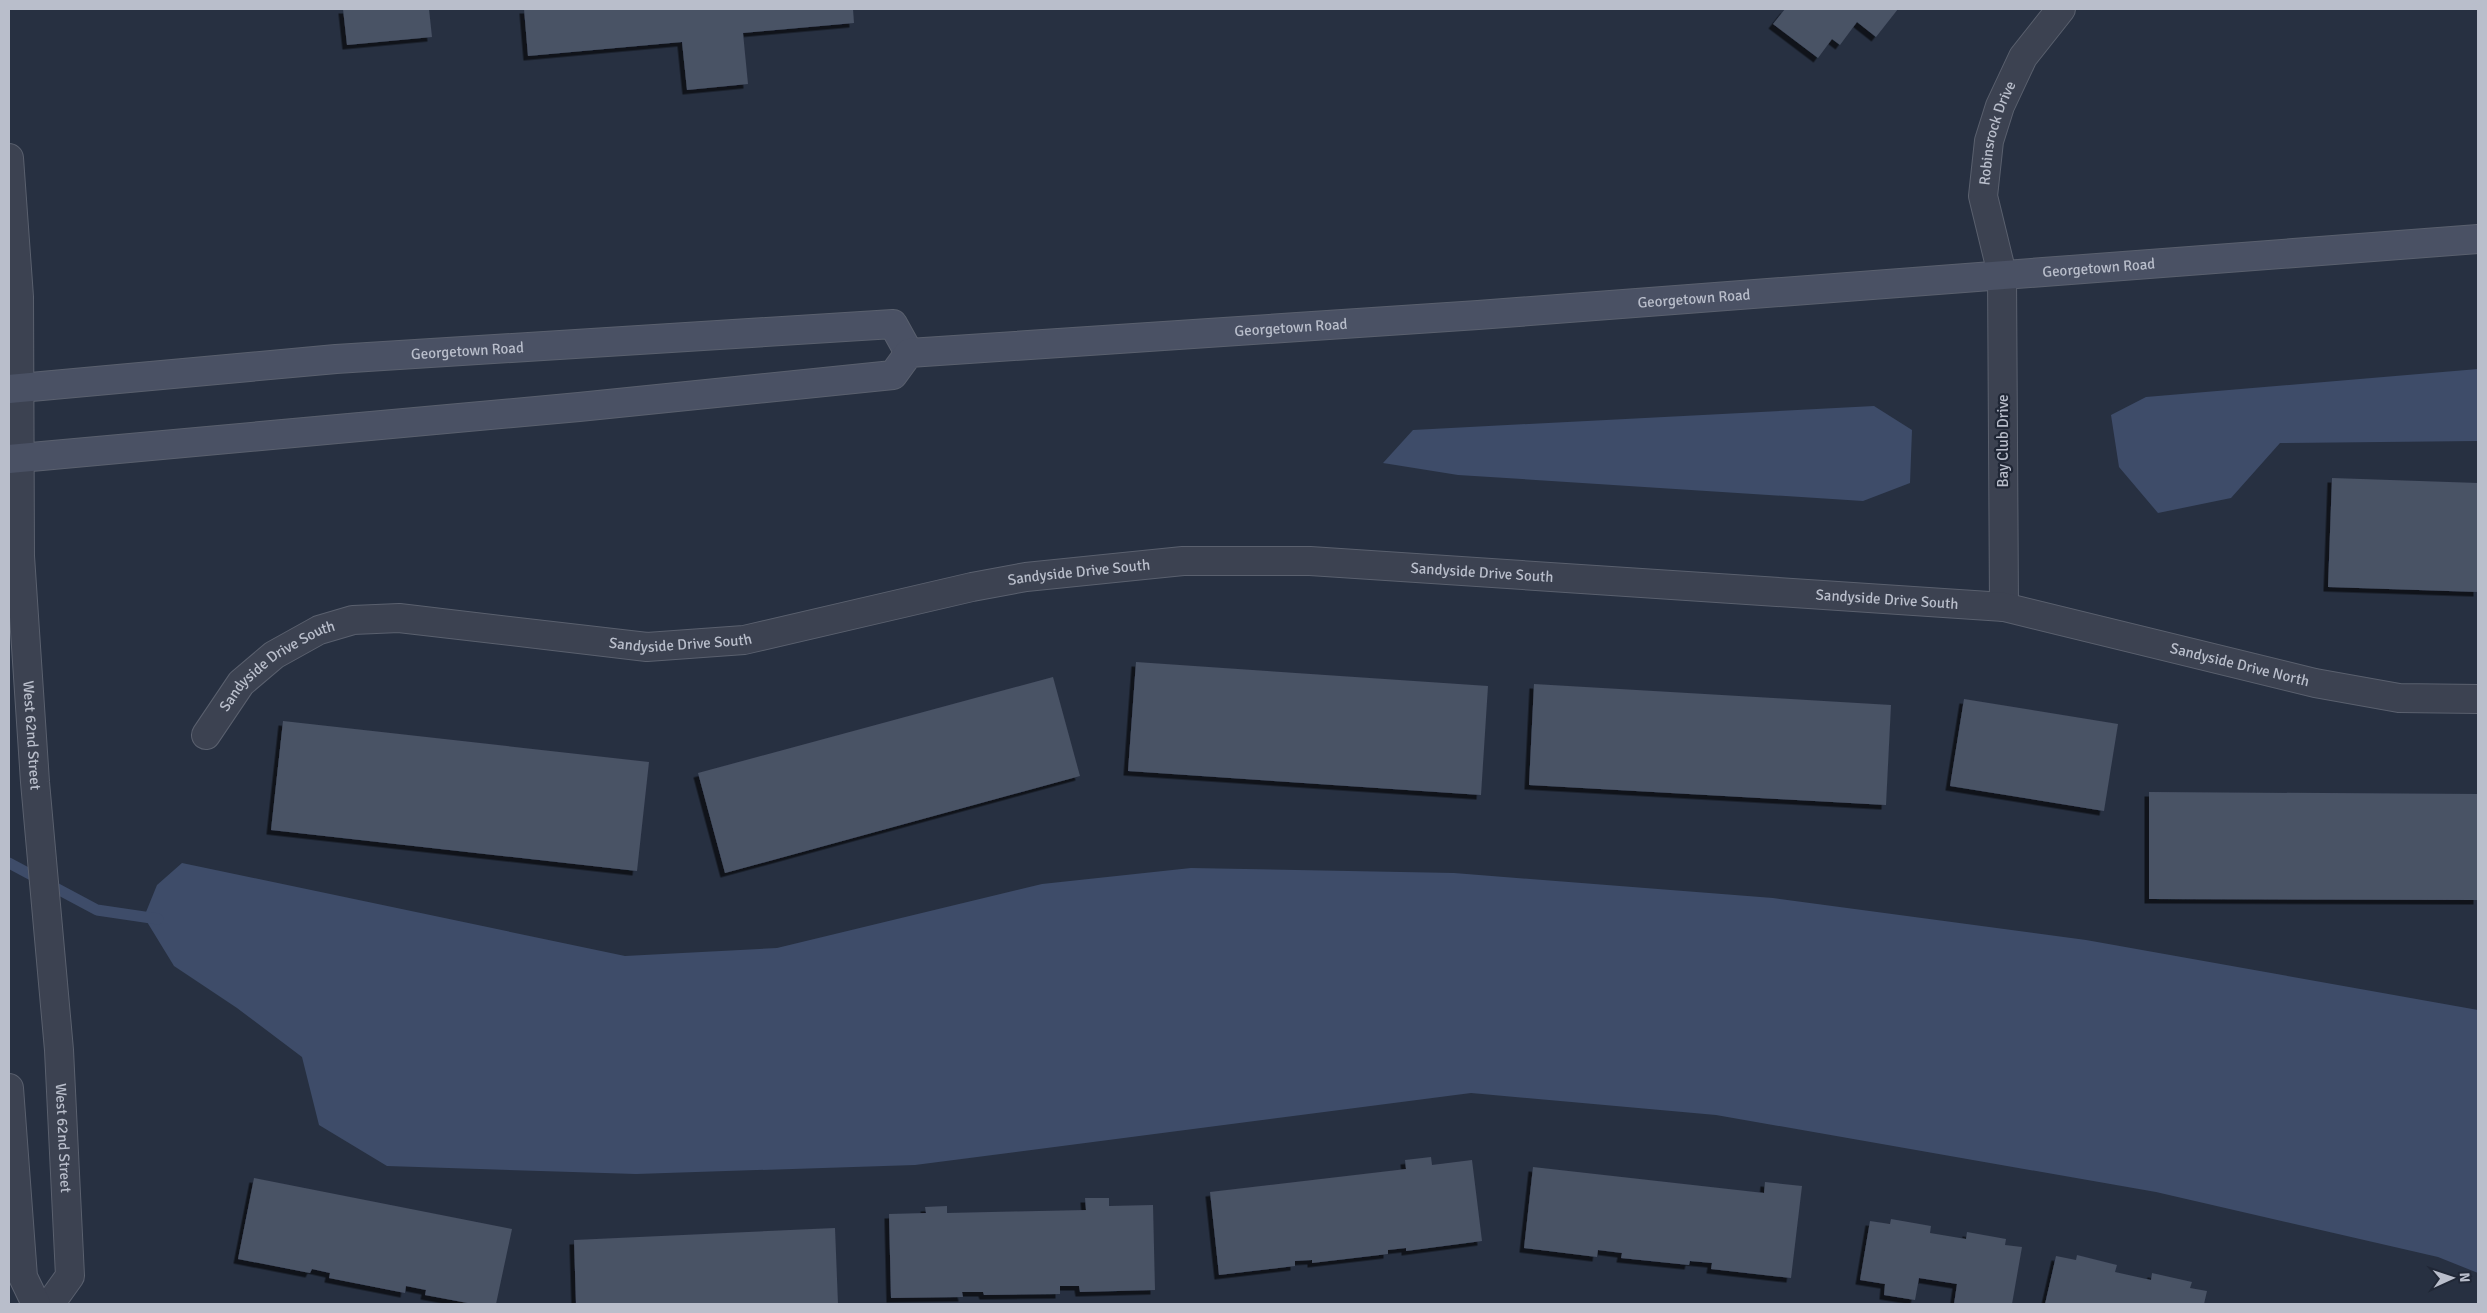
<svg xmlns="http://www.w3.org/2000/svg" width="2487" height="1313" viewBox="0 0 2487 1313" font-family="Signika,sans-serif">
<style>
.water{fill:#3e4c69}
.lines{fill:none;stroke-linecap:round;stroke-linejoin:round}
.stream{stroke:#3e4c69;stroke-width:11}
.building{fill:#495265;filter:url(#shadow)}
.minor-casing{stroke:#5a606e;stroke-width:30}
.tertiary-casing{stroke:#5a606e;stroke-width:30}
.secondary-casing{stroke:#5a606e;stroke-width:30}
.minor{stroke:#3c4251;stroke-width:28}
.tertiary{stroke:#3c4251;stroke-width:28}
.secondary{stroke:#4a5164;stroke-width:28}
.labels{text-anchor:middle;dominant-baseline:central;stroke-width:4.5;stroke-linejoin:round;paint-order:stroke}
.street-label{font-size:15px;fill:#b9becb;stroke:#202736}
</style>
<defs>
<filter id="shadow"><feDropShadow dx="-4.5" dy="4.5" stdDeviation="0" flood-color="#0009"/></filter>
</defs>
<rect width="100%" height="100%" fill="#273041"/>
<path class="water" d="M2478 369V441L2280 443 2231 498 2158 513 2119 467 2111 415 2146 397Z
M1874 406 1912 430 1910 483 1863 501 1458 475 1383 463 1413 430Z
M182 863 625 956 777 948 1042 884 1191 868 1454 873 1773 898 2086 940 2478 1010V1273L2438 1257 2156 1192 1716 1115 1471 1093 915 1165 636 1174 387 1166 319 1125 302 1057 237 1008 174 966 144 917 157 885Z"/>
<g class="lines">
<path class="stream" d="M9 863 97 910 158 919"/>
</g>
<path class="building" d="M343 9H429L432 37 347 45Z
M524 9H853L854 23 743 33 748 84 687 90 682 42 528 56Z
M1785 9H1898L1876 37 1857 22 1840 45 1832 39 1818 58 1773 24Z
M2332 478 2478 483V592L2328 587Z
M1136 662 1488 686 1481 795 1128 771Z
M1053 677 1080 776 725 873 698 773Z
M1534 684 1891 705 1886 805 1529 785Z
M1964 699 2118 724 2104 811 1950 786Z
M283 721 649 762 637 871 271 830Z
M2149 792 2478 794V900L2149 899Z
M1431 1157 1432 1165 1472 1160 1482 1241 1406 1251V1248L1388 1250V1254L1312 1263V1260L1295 1261V1266L1219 1275 1210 1192 1406 1169 1405 1160Z
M1533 1167 1764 1193 1765 1182 1802 1186 1791 1278 1711 1269 1712 1263 1690 1261 1689 1265 1621 1258 1622 1253 1598 1250 1597 1257 1524 1248Z
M254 1178 512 1229 496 1304H473L425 1295 426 1290 406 1286 405 1293 329 1278 330 1273 312 1269 310 1273 238 1259Z
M1085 1198H1109V1206L1153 1205 1155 1290 1080 1292 1079 1286H1060V1294L984 1295 983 1292H962L963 1297 891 1298 889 1214 926 1213 925 1207 947 1206V1213L1086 1210Z
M1891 1219 1931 1226 1930 1233 1966 1239 1967 1232 2006 1239 2005 1245 2022 1247 2012 1304H1954L1957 1284 1919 1278 1915 1300 1884 1295 1885 1284 1860 1280 1870 1221 1890 1224Z
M835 1228 838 1304H576L574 1240Z
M2077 1255 2117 1265 2115 1272 2151 1280 2152 1273 2192 1282 2190 1288 2207 1291 2204 1304H2045L2056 1256 2076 1260Z"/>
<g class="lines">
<g class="minor-casing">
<g id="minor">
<path id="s1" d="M2004 607 2002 274 1983 196 1989 141 2000 106 2023 57 2061 9"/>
<path id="s2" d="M206 735 241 683 274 655 319 630 353 620 399 618 647 647 744 640 972 587 1026 577 1183 561H1310L2004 607 2315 683 2399 698 2478 699"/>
</g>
</g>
<g class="tertiary-casing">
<g id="tertiary">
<path id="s3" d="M9 158 19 297 20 556 35 782 59 1050 70 1276 50 1304"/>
<path d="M9 1088 23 1277 36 1304"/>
</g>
</g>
<g class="secondary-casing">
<g id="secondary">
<path id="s4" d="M9 389 336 359 893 324 909 353"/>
<path id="s5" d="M9 459 579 407 893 375 909 353 1478 315 2478 239"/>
</g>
</g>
<use href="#minor" class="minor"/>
<use href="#tertiary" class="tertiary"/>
<use href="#secondary" class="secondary"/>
</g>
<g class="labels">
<g class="street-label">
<text stroke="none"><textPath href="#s1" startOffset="478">Robinsrock Drive</textPath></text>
<text stroke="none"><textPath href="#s5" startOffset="2108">Georgetown Road</textPath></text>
<text stroke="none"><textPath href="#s5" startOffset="1702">Georgetown Road</textPath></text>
<text stroke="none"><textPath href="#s5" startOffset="1298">Georgetown Road</textPath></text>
<text stroke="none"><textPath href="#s4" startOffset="460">Georgetown Road</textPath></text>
<text transform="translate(2003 441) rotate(-90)">Bay Club Drive</text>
<text stroke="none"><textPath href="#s2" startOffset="1332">Sandyside Drive South</textPath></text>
<text stroke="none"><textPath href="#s2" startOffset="928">Sandyside Drive South</textPath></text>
<text stroke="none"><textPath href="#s2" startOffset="1738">Sandyside Drive South</textPath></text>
<text stroke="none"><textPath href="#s2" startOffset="522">Sandyside Drive South</textPath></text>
<text stroke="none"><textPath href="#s2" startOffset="2098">Sandyside Drive North</textPath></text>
<text stroke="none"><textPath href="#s2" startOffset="102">Sandyside Drive South</textPath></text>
<text stroke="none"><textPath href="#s3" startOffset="578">West 62nd Street</textPath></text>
<text stroke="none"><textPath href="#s3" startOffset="982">West 62nd Street</textPath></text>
</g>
</g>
<rect width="2487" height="1313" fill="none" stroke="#b9becb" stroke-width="20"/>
<g transform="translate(2452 1278) rotate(87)" stroke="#202736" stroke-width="4" paint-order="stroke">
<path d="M0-4L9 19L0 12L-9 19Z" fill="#b9becb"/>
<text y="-8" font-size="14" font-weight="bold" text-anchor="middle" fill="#b9becb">N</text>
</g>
</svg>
